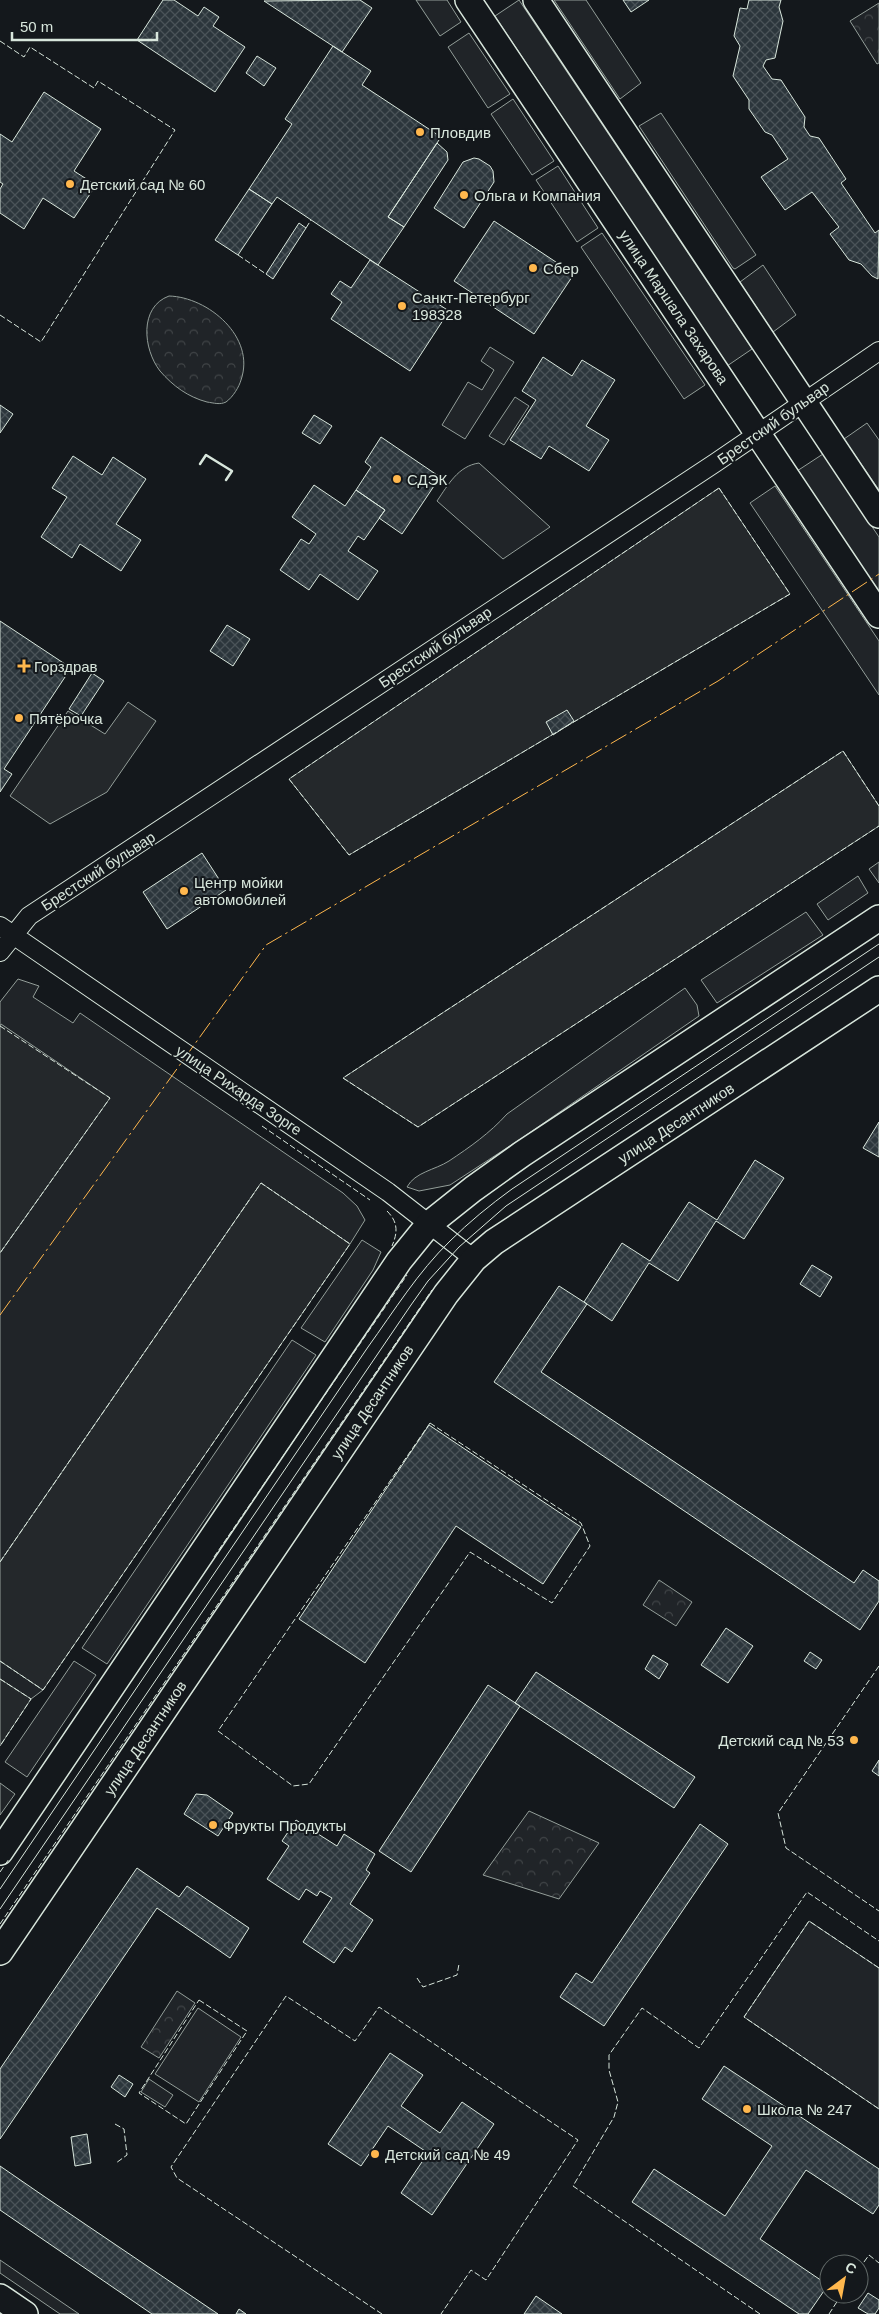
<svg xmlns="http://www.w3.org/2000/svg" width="879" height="2314" viewBox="0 0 879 2314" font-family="Arial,sans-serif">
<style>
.grass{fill:#202428;stroke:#939e99}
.forest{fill:url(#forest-crowns);stroke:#939e99}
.parking{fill:#24282b;stroke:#939e99}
.building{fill:url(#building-cross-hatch);stroke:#d8e6dc}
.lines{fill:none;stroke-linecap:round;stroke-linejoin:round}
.street-casing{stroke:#d8e6dc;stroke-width:20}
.secondary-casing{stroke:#d8e6dc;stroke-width:28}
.street{stroke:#14181c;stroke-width:18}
.secondary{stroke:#14181c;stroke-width:25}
.tram{stroke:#d8e6dc;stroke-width:1}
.fence{stroke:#d8e6dc;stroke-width:1;stroke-dasharray:6 2.5;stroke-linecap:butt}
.wall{stroke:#d8e6dc;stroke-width:2.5}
.power{stroke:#ffb74d;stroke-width:1;stroke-dasharray:18 4 2.5 4;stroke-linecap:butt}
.poi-dot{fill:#ffb74d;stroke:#14181c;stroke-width:2}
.labels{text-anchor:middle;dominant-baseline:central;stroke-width:4;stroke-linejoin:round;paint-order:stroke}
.poi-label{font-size:15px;fill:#d8e6dc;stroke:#14181c;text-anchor:start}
.street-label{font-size:15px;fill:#d8e6dc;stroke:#14181c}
</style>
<defs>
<pattern id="forest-crowns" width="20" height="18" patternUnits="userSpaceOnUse" patternTransform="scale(1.25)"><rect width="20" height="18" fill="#202428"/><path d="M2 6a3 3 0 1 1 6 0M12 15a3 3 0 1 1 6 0" fill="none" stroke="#404447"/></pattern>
<pattern id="building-cross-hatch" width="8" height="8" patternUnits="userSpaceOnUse" patternTransform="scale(1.25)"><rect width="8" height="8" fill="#2c363c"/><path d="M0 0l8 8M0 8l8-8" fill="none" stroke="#4a5358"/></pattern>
</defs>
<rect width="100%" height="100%" fill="#14181c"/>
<path class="grass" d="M416 0H447L461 22 440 36Z
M519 0 752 349 727 366 495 16Z
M554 0H586L641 83 620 99Z
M469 33 510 94 488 108 448 47Z
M513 99 554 161 532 175 491 114Z
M661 113 756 255 735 269 733 268 639 126Z
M558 166 598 228 577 242 536 180Z
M602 233 705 385 684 399 581 247Z
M763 265 796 315 773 332 740 282Z
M490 347 514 362 465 439 442 425 468 382 482 390 494 370 481 361Z
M515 397 529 406 504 445 489 436Z
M867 423 879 440V490L844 439Z
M823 454 879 537V594L797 471Z
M479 463 550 527 503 559 437 501C448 485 458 466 479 463Z
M775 486 879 641V695L750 503Z
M879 862V883L869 869Z
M858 876 868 893 828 920 817 904Z
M806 912 823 935 717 1003 701 980Z
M18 979 39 986 33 997 73 1023 80 1013 343 1193 357 1206 365 1220 350 1244 261 1183 0 1562V1253L109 1098 0 1026V1002Z
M685 988 697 1005 699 1016 522 1138 450 1185 419 1191 407 1187C415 1172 435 1170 449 1161 470 1147 490 1133 507 1114Z
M362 1240 381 1252 373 1270 325 1342 301 1328Z
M292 1340 316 1355 107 1664 82 1648Z
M0 1661 43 1690 31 1699 0 1679Z
M74 1661 96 1675 27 1777 5 1762Z
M0 1783 15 1794 0 1815Z
M809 1921 879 1968V2109L744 2017Z
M198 2008 241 2037 199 2102 155 2074Z
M149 2079 173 2095 165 2107 141 2092Z
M0 2260 79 2314H60L0 2273Z"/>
<path class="forest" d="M879 3V63L877 64 850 21Z
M169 296C208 297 256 337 241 380 239 387 233 397 226 402 220 405 214 403 207 402 188 397 173 386 160 371 143 349 139 307 169 296Z
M659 1580 692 1602 676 1626 643 1605Z
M529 1811 599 1843 559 1899 483 1875Z
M177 1991 195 2003 159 2058 141 2047Z"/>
<path class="parking" d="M719 488 790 594 349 855 289 779Z
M128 702 156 721 107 792 50 824 10 796 68 711 105 734Z
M843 751 879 806V826L418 1127 343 1078Z
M1 1024 110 1098 0 1253V1026Z
M261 1183 350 1244 43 1690 0 1661V1562Z
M0 1679 31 1699 0 1746Z"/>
<path class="building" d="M163 0H174L198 16 204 7 219 17 213 26 245 47 215 92 137 40Z
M360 0 372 8 342 52 264 1Z
M623 0H649L631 12Z
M749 0H781L779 7 783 21 775 58 766 60 763 66 772 79 781 80 805 117 804 127 810 136 819 138 846 179 841 183 875 233 879 230 878 279 872 276 861 264 849 260 830 234 839 227 812 192 785 210 761 177 788 159 772 135 765 132 749 109V100L733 76 740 46 734 36 740 8 747 9Z
M333 46 371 71 362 85 441 137 388 217 404 227 378 265 277 197 272 204 249 189 292 124 285 119Z
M257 56 276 68 264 86 246 73Z
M44 92 101 129 74 171 96 185 74 218 43 198 24 229 0 213V189L3 184 0 182V134L12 142Z
M437 143 447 152 448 160 404 227 388 217Z
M474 158 479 159 490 166 493 171 494 182 464 228 434 208 463 162Z
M249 189 272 204 238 255 215 240Z
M494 221 574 274 534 334 454 281Z
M299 223 306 228 273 279 266 274Z
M370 260 449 311 410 371 331 319 342 302 331 294 340 281 351 288Z
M543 357 572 376 582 360 615 380 586 426 609 440 589 471 549 446 541 459 510 440 536 400 522 391Z
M0 405 13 414 0 433Z
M314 415 332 426 320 444 302 433Z
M381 437 440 477 402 534 379 518 385 510 356 490 371 467 365 462Z
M73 456 102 475 113 457 146 479 116 524 141 540 121 571 80 544 72 558 41 537 67 497 52 488Z
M314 485 345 506 356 490 385 510 364 540 358 536 348 551 378 571 358 600 320 574 309 590 280 570 301 539 309 544 316 534 292 517Z
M0 621 71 668 4 769 12 774 0 792Z
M227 625 250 639 233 666 210 651Z
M92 673 104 681 81 716 69 709Z
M567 710 574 721 553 735 546 722Z
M202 853 226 890 167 929 143 892Z
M879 1122V1157L863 1148Z
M755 1160 784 1178 744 1239 716 1221 678 1281 649 1263 612 1321 584 1302 622 1243 650 1261 689 1202 717 1220Z
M812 1265 832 1277 820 1297 800 1284Z
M559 1286 587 1304 541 1372 854 1583 863 1570 879 1581V1601L860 1630 494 1382Z
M429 1425 581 1527 543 1584 456 1526 365 1663 299 1619Z
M726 1628 753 1646 728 1683 701 1665Z
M810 1652 822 1660 816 1669 804 1661Z
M653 1655 668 1664 659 1679 645 1669Z
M536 1672 695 1777 674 1808 515 1703Z
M488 1685 520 1706 411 1872 379 1851Z
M879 1760V1776L872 1771Z
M196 1794 207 1795 233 1813 218 1836 184 1814Z
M296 1820 337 1846 344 1834 375 1854 366 1870 370 1873 350 1904 373 1920 352 1952 345 1947 334 1963 303 1942 332 1898 320 1891 317 1896 306 1889 299 1900 267 1879 289 1846 282 1841Z
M700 1824 728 1844 604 2026 560 1997 576 1973 592 1983Z
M137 1868 179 1897 187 1886 249 1928 230 1958 157 1908 0 2139V2069Z
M390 2053 423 2075 401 2106 440 2133 462 2102 494 2124 432 2215 401 2193 428 2153 388 2126 361 2166 328 2144Z
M724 2066 879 2169V2205L873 2214 806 2170 760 2239 828 2285 808 2314H799L632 2202 654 2169 725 2216 772 2146 702 2099Z
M119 2075 133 2084 125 2097 111 2087Z
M87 2134 91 2163 75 2166 71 2137Z
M0 2166 45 2197 218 2314H152L0 2210Z
M868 2293 879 2300V2308L875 2314H868L858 2308Z
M536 2296 562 2314H524Z
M239 2309 246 2314H236Z"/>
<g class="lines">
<g class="street-casing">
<path id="street" d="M0 926 388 1192 474 1259
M0 952 29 916 715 463 879 351"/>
</g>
<g class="secondary-casing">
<path id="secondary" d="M468 0 879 615
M536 0 879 515
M0 1852 399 1261 429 1224 473 1189 522 1154 879 918
M0 1952 446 1294 474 1259 494 1242 879 989
M0 2297 25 2314"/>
</g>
<use href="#street" class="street"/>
<use href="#secondary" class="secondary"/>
<path class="tram" d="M0 1889 368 1347C394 1311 418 1272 450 1241 469 1222 490 1205 512 1189L879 944
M0 1909 411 1305 428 1281 459 1247 506 1206 879 957"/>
<path class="fence" d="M0 41 24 57 30 47 94 88 98 81 175 130 41 342 0 315
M306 228 311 220
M238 255 266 274
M719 488 790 594 349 855 289 779Z
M879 806 843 751 343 1078 418 1127 879 826
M0 1026 110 1098 0 1253
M262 1126 370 1200
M387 1211C398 1222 398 1232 392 1246
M430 1423 581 1523 590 1546 552 1603 470 1552 309 1784 293 1786 218 1731Z
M214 1557 407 1275
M0 1562 261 1183 350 1244 43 1690 0 1661
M879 1666 778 1813 786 1848 879 1911
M0 1679 31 1699 0 1746
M0 1872 9 1859
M0 1924 432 1290
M879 1968 809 1921 744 2017 879 2109
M417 1978 423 1987 457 1975 459 1964
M199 2000 247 2031 186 2124 139 2093Z
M115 2124 124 2129 127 2155 116 2163
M859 2269 869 2255 879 2263
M382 2314 177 2178 171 2167 286 1996 355 2041 379 2007 578 2140 486 2280 471 2270 441 2314
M760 2314 573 2186 614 2117 618 2102 609 2070V2055L642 2008 699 2048 807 1892 879 1941
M829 2314 842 2294"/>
<path class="wall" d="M200 464 206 455 232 471 226 480"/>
<path class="power" d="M0 1315 266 945 718 681 879 574"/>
</g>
<g class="poi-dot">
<circle cx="420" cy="132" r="5"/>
<circle cx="70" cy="184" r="5"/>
<circle cx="464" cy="195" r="5"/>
<circle cx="533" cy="268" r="5"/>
<circle cx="402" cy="306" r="5"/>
<circle cx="397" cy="479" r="5"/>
<path d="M21.5 658.5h5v5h5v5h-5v5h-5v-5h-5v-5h5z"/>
<circle cx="19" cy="718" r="5"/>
<circle cx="184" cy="891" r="5"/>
<circle cx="854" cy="1740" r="5"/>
<circle cx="213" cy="1825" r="5"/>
<circle cx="747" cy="2109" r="5"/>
<circle cx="375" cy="2154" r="5"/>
</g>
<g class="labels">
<g class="poi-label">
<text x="430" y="132">Пловдив</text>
<text x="80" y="184">Детский сад № 60</text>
<text x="474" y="195">Ольга и Компания</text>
<text x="543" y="268">Сбер</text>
<text x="412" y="297">Санкт-Петербург<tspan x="412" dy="17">198328</tspan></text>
<text x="407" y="479">СДЭК</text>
<text x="34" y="666">Горздрав</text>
<text x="29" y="718">Пятёрочка</text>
<text x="194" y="882">Центр мойки<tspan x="194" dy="17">автомобилей</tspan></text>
<text x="844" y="1740" text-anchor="end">Детский сад № 53</text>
<text x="223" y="1825">Фрукты Продукты</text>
<text x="757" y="2109">Школа № 247</text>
<text x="385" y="2154">Детский сад № 49</text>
</g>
<g class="street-label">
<text transform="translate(674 307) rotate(56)">улица Маршала Захарова</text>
<text transform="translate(773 423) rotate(-35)">Брестский бульвар</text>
<text transform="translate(435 647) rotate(-34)">Брестский бульвар</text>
<text transform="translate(98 871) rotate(-33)">Брестский бульвар</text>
<text transform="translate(239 1090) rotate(34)">улица Рихарда Зорге</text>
<text transform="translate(676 1123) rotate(-33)">улица Десантников</text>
<text transform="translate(372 1402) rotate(-56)">улица Десантников</text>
<text transform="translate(145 1738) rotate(-56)">улица Десантников</text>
</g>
</g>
<g transform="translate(844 2279) rotate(32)"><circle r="24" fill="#14181c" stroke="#626a69"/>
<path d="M0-4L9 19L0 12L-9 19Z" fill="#ffb74d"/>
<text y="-8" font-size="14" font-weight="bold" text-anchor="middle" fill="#d8e6dc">С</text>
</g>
<path d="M12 32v8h145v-8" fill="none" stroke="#d8e6dc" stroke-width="2.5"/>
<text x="20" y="32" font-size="15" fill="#d8e6dc" stroke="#14181c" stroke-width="4" paint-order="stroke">50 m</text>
</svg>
